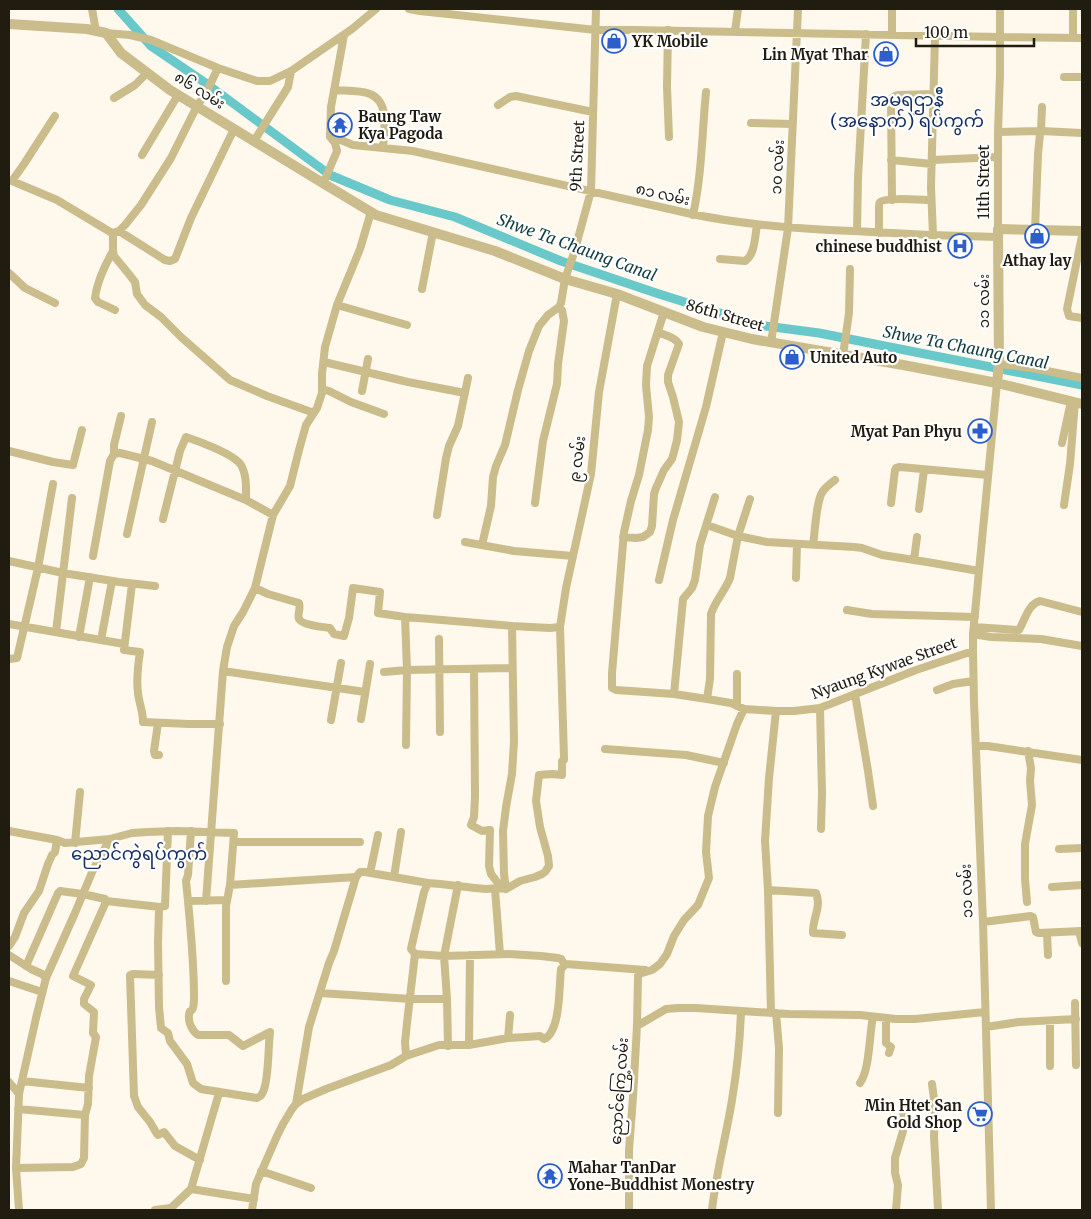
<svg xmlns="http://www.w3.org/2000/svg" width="1091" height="1219" viewBox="0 0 1091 1219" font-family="Merriweather,'Noto Sans Myanmar',serif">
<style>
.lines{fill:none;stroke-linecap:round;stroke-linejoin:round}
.canal{stroke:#69c8ca;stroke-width:9}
.minor{stroke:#cabc8b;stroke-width:8}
.tertiary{stroke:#cabc8b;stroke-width:10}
.labels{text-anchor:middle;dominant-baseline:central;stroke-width:4.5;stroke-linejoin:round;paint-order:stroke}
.poi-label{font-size:15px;font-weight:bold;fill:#211c10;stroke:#fff;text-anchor:start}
.street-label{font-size:15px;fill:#211c10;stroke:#fff}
.water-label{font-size:16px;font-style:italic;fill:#123e40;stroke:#fff}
.quarter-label{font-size:18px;fill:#162f64;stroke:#fff}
</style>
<rect width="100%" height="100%" fill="#fff8ec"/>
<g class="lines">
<path class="canal" d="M118 9 151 46 207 84 330 175 390 200 455 217 561 261 659 294 758 325 819 333 1082 385"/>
<path class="minor" d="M92 9 96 31
M409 9 420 11 596 30H634L1000 37 1082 38
M1073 9V38
M668 30 667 87 669 137
M735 31 738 9
M106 33 130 35 151 40 218 68 257 81H270L291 71 352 29 376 9
M892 35V9
M1064 77H1082
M334 90C344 91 360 90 370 94 390 102 384 130 383 148
M114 98 135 85 147 73
M498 105 510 97 516 96 593 112
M55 116 24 164 12 181 57 200 112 233 119 231 125 225 141 205 171 158 197 106 206 93 218 68
M751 123 793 124
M998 132 1041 131 1082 133
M330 134 336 138 353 145 413 151 687 213C742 225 797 229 853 231 901 234 949 236 998 237
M254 141 288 87 291 71
M142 155 178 95
M891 160 932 164
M932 160 998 157
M323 184 337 151 335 143 330 137 331 107 344 35
M892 200 891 99 895 96 898 95 933 94
M693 215C702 174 702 133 706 92
M998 229V132L1000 74V9
M1035 230 1038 154 1040 134 1041 131 1042 107
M119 231 165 260 170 261 175 259 191 218 234 129
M857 231 858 178 866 34
M113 233V251L114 256 128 273 135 282 137 294 145 305 161 317 181 337 230 380 267 396 314 413
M879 233V206C879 204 879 203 880 202 885 197 923 200 931 200
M933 235 931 187 935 36
M1082 236 1067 309 1069 316 1082 318
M113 251C105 265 97 282 95 298L98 302 115 310
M720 259 745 261C755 255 755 236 757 225
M9 273 25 288 55 303
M422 289 433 232
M337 305 407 325
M664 312 647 366 646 385 649 417 648 430 639 475 631 501 624 532 612 673V688L616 690 674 694 683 599 692 588 695 580 700 545 715 497
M771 343 788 228 798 9
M843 355 849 313 850 269
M324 362 408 382 465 393
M999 364 1032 368 1082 378
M322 389 329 391 351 402 384 414
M362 391 368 359
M1062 443 1071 401
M9 451 53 462 73 465 82 430
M114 454V445L121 416
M535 503 543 441 557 384 558 364 564 321 562 310 559 307
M891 503 895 470 896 468 900 467 988 475
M1064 505 1070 464 1075 402
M919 509 924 470
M437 515 446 458 449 446 458 426 468 378
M163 519 180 451 186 437C198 441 234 454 241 465 247 475 246 489 246 500L273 515
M707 525 738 536 767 542 854 547 862 548 882 555 927 562 979 571
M127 534 152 422
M623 537 636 538 643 537 650 532 652 526 654 494 656 488 664 470 672 459 674 452 677 440 679 422 673 397 668 382V375L679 344C675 337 666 336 658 332
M465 542 514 551 573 556
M482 545 491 506 493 477 496 466 505 445 518 390 529 351 539 326 548 315 559 307 561 303 565 279 574 253 591 191 596 9
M813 545C815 533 816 500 823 491 826 487 831 483 835 480
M93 556 110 461 114 454 120 453 152 461 246 500
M914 560 917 537
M9 561 63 573 119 582 155 586
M796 578 797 544
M659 580 673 520 706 407 723 332
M132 584 124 650 140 652C138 665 136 679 138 693 139 703 143 711 143 722L189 724H220
M255 588 268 594 299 603C301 609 297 615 299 619 302 625 323 627 330 628L334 634 344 636 349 618 353 588 380 592 378 613 405 617 430 619 512 626
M847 610 872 614 975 617
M9 624 124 644
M560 627 566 588 591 474 599 392 617 294
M974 627 1019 630C1025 620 1028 604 1040 601L1082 612
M56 632 72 498
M973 634 991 637 1041 639 1082 646
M79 637 90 577
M439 639 440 732
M101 640 112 581
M9 659 17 658 38 568 53 484
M474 669 475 796 474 817 471 825 482 831 490 830 489 866 491 874 501 887
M223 671 365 692
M384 672 407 670 405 617
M937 690 953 684 973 681
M674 694 707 699 710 679 711 614C715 601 725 591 730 578L738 536 750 499
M855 694 868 771 873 806
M707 699 731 703 744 709
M737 706V674
M820 708 822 793 821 829
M361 719 370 664
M331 720 341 663
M158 723 154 751 155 755H159
M406 745 407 670 512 668
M976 746H988L1082 760
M605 749 686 755 724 763
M9 831 57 840 65 843 110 839 132 833 147 832 178 831 234 833 230 885
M168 831 165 906 160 907 159 910 158 942 159 1007 161 1028 168 1033 170 1041 187 1064 193 1083 201 1089 257 1098C261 1096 261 1096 263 1092 269 1080 268 1047 270 1032L243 1046 229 1035H198C192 1031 188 1022 189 1015 190 1008 190 1014 193 1008 194 1005 194 1000 194 997 194 958 190 920 186 881L188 875 191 831
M234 842H360
M75 843 80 792
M1059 849 1082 848
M370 873 378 835
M394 877 401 832
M1052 887 1082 885
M495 889 500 954
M768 890 816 893C822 906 812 920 813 933L842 935
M106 901 160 907
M188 901 227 900
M206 901 223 671 227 647 234 626 243 612 255 588 273 515 290 486 299 450 306 425 317 408 322 393V374L325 347 337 305 360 249 371 212
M1027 902 1025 879V844L1032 805 1030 781 1031 768 1028 751
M983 922 1031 916 1033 917 1036 932 1038 933 1082 931
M1079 931 1082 943
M1047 933 1048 955
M9 946 15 937 24 913 39 891 48 864 52 855 55 852 57 840
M415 954 411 949 424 892 428 883C448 884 467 888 486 889 493 889 499 887 506 889L504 874 503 831 506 807 512 774 514 742 512 626 550 628 560 627 564 758V760L562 761V775L552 774 539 775 536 801 540 827 548 856 549 866 545 872 542 874 535 877 520 881 506 889
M9 955 31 969 42 974 46 978
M159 975 133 974 130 975 134 1096 138 1107 150 1122 157 1134 158 1135 164 1132 175 1146 200 1160
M9 981 42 992
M226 981V906L230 885 356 877
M320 993 411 999H447
M1075 1003 1076 1065
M771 1013 768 890 765 841 769 778 776 711
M776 1013 779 1048 778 1113
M886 1018V1043L891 1047 889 1053
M637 1026 666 1009 678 1008H696L789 1014 860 1015 896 1019H915L985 1012
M986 1027 1019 1022 1076 1019
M508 1038 510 1015
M469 1045 470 955
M448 1046 447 999 444 956 458 885
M406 1056 405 1042 407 1023 415 954 444 956 509 954 541 956 558 958 561 959 565 965
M1050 1066V1021
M22 1081 89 1088
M9 1082 19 1094
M860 1083C870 1069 869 1035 873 1017
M932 1084 935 1107 934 1136 938 1210
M296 1104 309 1027 329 963 334 951 356 877 360 872H365L428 883
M18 1109 85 1115
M16 1168 73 1167 81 1164 84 1158 85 1115 88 1104 89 1076 96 1037 93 1033 94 1012 84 1004V999L91 985 73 976 105 904V899L83 894 60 891 58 893 26 966
M261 1171 311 1188
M191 1189 254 1199
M19 1210 16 1168 19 1094 36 1018 46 978 75 913 93 870 110 839
M155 1210 171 1208 191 1189 219 1093
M252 1210 256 1184 277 1136 283 1124 292 1109 296 1104 303 1099 326 1089 391 1065 406 1056 439 1045H469L508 1038 526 1037 540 1036 544 1039C561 1032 559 985 561 969L566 964 645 970
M629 1210V1150L633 1097 637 1026 638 976 639 974 652 970 660 964 667 954 674 936 684 920 698 905 709 878 706 852 708 816 715 787 737 724 744 709 776 711H794L820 708 916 670 973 651
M712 1210C716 1173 726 1137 732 1100 737 1070 740 1041 741 1011
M896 1210 898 1185 895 1173V1158L903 1131 904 1116 902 1110
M991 1210 983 922 974 702 973 651V634L979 571 997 383"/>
<path class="tertiary" d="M9 24 87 29 106 33 121 53 170 90 326 185 376 215 495 251 565 279 617 294 703 327 752 339 903 365 997 383 1082 404
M997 383 999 364 998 229 1082 231"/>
</g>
<defs>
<g id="shop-ring" transform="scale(1.25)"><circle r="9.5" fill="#fff" stroke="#2c5ecc" stroke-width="1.5"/><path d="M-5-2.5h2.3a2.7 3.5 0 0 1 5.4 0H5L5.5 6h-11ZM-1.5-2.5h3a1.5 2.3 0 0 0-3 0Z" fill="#2c5ecc"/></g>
<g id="temple-ring" transform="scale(1.25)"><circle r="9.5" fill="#fff" stroke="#2c5ecc" stroke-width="1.5"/><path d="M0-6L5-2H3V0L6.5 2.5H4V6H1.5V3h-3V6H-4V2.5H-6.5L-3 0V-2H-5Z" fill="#2c5ecc"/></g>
<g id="hospital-ring" transform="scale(1.25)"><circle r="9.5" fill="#fff" stroke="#2c5ecc" stroke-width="1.5"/><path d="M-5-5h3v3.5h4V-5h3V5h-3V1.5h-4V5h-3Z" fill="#2c5ecc"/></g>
<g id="pharmacy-ring" transform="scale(1.25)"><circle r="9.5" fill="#fff" stroke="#2c5ecc" stroke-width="1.5"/><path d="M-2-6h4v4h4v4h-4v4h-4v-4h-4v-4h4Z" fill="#2c5ecc"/></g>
<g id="supermarket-ring" transform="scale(1.25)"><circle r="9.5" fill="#fff" stroke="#2c5ecc" stroke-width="1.5"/><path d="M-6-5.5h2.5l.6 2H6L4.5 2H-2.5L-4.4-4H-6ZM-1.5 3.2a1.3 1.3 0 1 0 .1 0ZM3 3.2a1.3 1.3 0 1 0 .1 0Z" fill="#2c5ecc"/></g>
</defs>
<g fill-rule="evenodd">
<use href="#shop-ring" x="614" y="41"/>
<use href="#shop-ring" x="886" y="54"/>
<use href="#temple-ring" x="340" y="125"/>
<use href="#shop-ring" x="1037" y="236"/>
<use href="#hospital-ring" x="960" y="246"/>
<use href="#shop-ring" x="792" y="357"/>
<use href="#pharmacy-ring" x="980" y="431"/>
<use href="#supermarket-ring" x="980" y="1114"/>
<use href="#temple-ring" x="550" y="1176"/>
</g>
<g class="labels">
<g class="poi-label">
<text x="632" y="41">YK Mobile</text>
<text x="868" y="54" text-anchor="end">Lin Myat Thar</text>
<text x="358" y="116">Baung Taw<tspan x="358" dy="17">Kya Pagoda</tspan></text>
<text x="942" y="246" text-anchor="end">chinese buddhist</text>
<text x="1037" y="260" text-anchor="middle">Athay lay</text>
<text x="810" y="357">United Auto</text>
<text x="962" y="431" text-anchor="end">Myat Pan Phyu</text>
<text x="962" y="1105" text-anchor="end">Min Htet San<tspan x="962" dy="17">Gold Shop</tspan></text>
<text x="568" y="1167">Mahar TanDar<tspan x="568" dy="17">Yone-Buddhist Monestry</tspan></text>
</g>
<g class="street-label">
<text transform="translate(200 90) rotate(32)">၈၆ လမ်း</text>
<text transform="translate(577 156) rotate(-87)">9th Street</text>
<text transform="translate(777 167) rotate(-87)">၁၀ လမ်း</text>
<text transform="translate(983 182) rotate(-90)">11th Street</text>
<text transform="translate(663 194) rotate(13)">၈၁ လမ်း</text>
<text transform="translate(983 301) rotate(-90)">၁၁ လမ်း</text>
<text transform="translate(725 315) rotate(16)">86th Street</text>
<text transform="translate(577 459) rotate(-83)">၉ လမ်း</text>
<text transform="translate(884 668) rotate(-20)">Nyaung Kywae Street</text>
<text transform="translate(966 891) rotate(-92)">၁၁ လမ်း</text>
<text transform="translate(619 1091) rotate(-86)">ညောင်ကြွေ့လမ်း</text>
</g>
<g class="water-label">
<text transform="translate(577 247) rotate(20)">Shwe Ta Chaung Canal</text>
<text transform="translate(966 347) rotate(11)">Shwe Ta Chaung Canal</text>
</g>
<g class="quarter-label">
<text x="907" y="99">အမရဌာနီ<tspan x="907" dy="21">(အနောက်) ရပ်ကွက်</tspan></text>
<text x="139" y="853">ညောင်ကွဲရပ်ကွက်</text>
</g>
</g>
<rect width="1091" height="1219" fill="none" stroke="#211c10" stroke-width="20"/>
<path d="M916 38v8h118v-8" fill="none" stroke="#211c10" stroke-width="2.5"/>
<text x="924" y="38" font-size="15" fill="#211c10" stroke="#ffffff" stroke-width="4" paint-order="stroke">100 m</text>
</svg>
